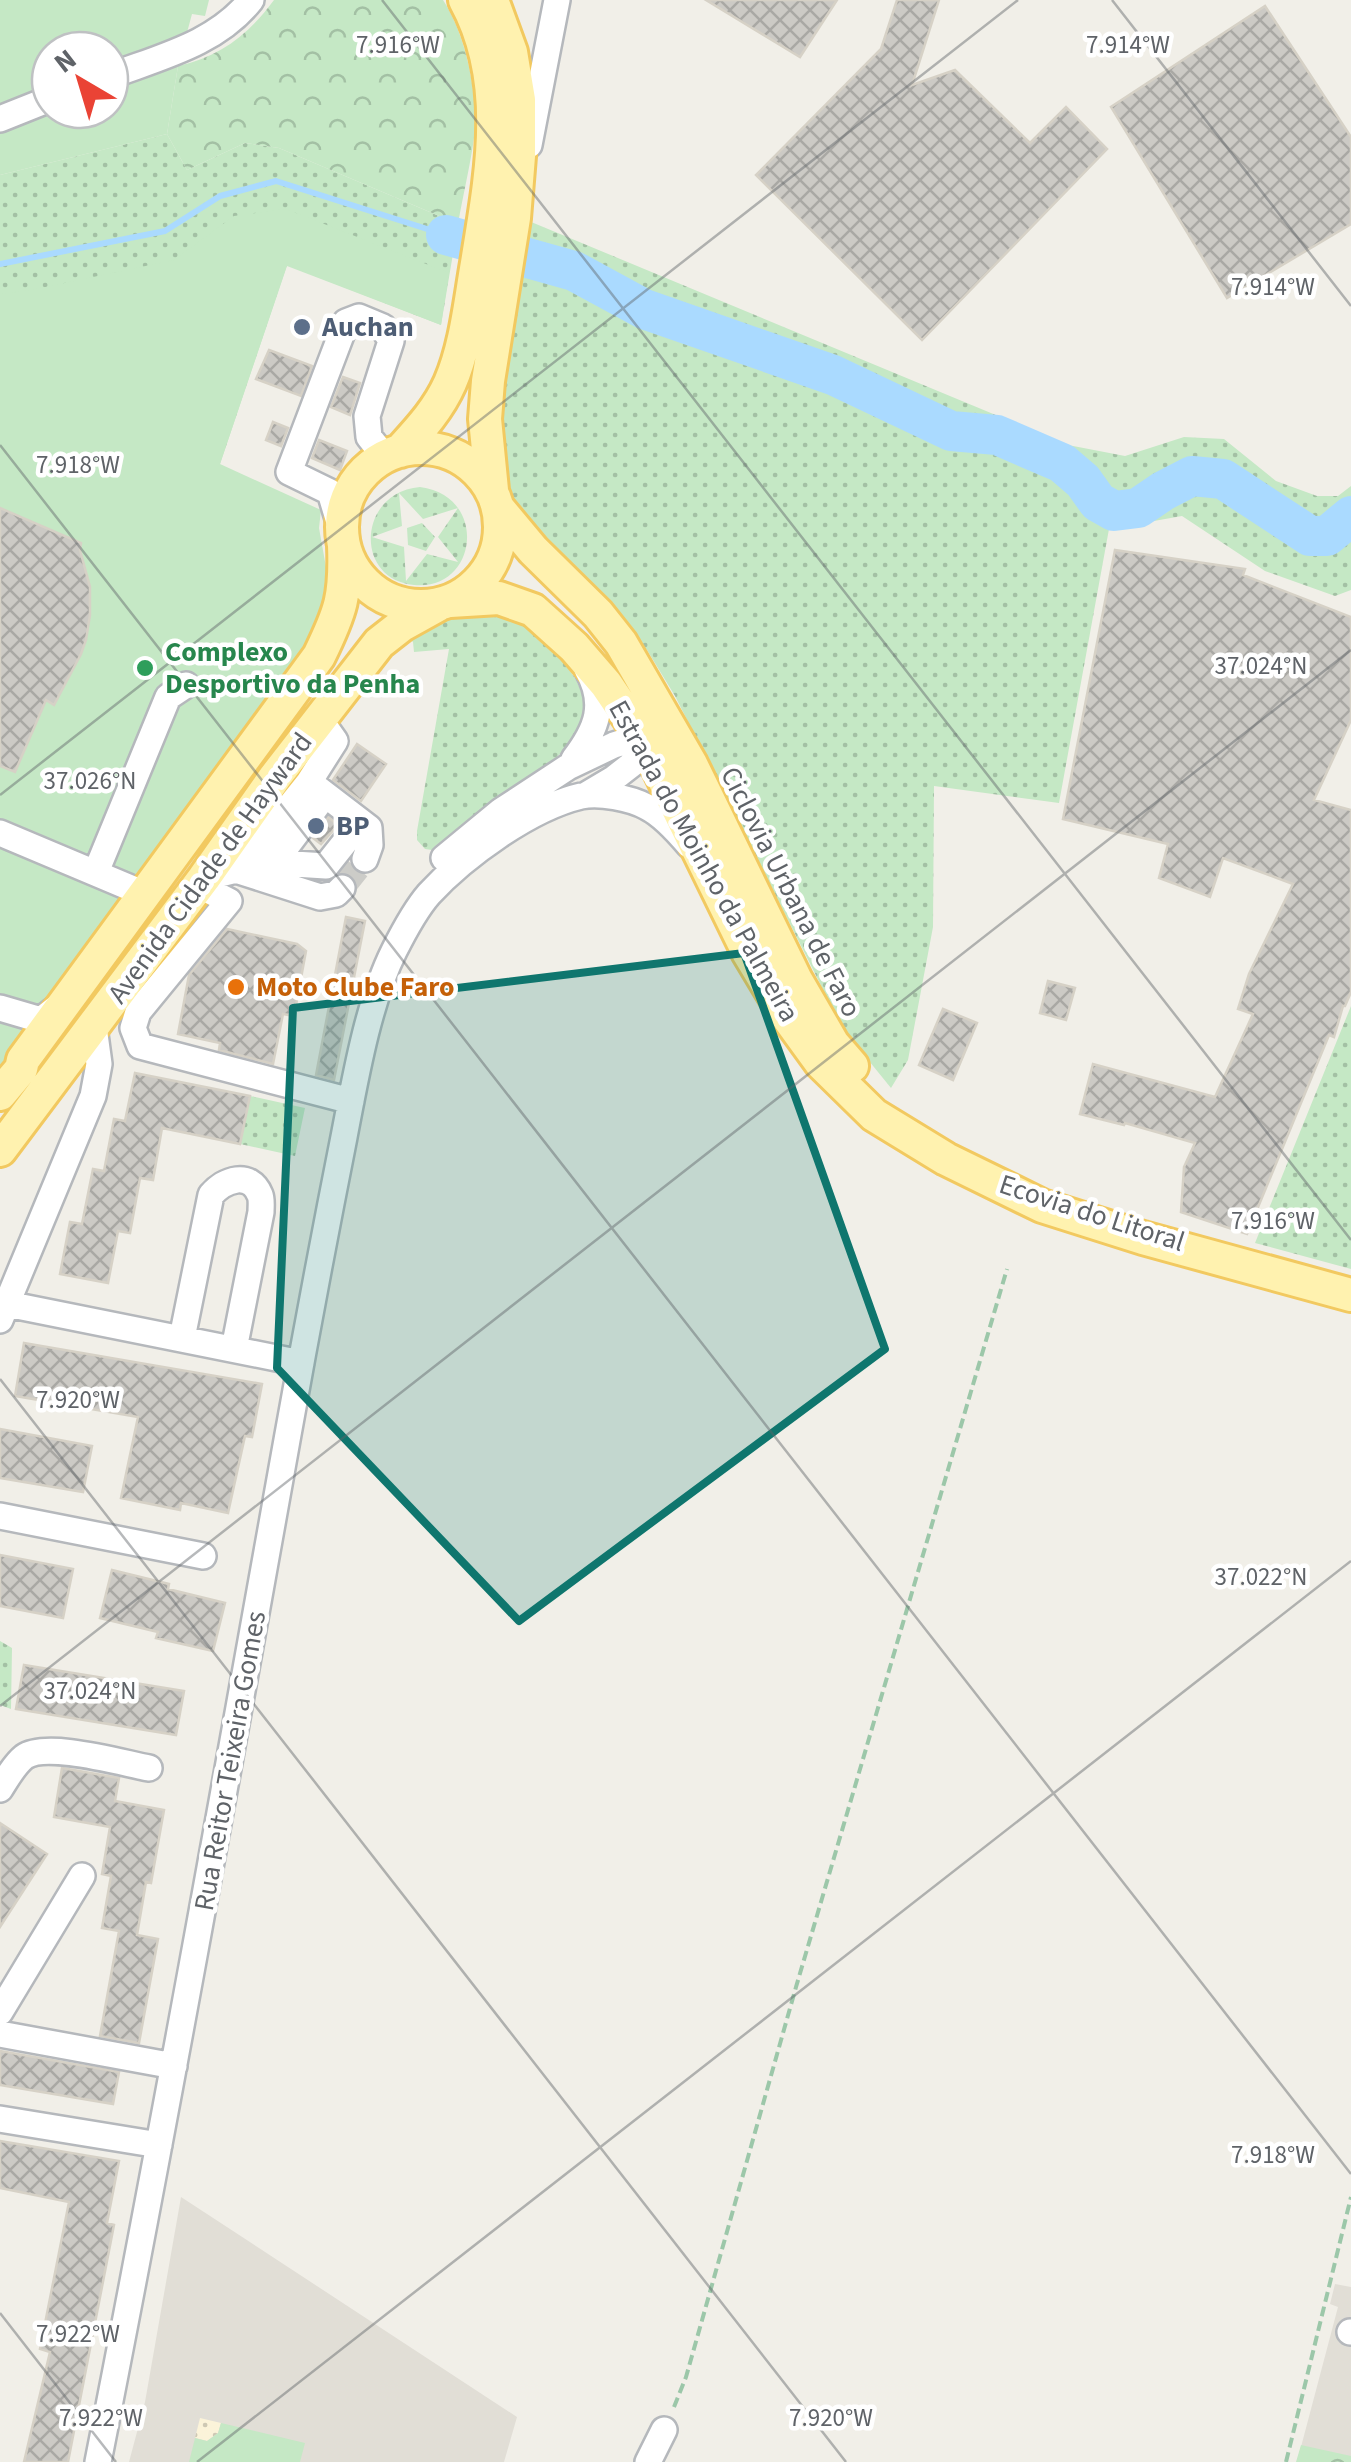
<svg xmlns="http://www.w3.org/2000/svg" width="1351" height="2462" viewBox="0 0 1351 2462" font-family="'Source Sans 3',sans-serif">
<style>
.education{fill:#e1ded6}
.grass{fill:url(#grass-dots);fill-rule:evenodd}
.forest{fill:url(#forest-crowns)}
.sand{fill:url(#sand-dots)}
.garden{fill:#c5e8c5;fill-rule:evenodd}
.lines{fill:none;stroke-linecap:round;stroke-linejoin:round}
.stream{stroke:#aadaff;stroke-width:6}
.river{stroke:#aadaff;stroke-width:40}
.building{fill:url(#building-cross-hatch);stroke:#d6d1c6;stroke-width:2.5}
.minor-tunnel{stroke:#ccccc8;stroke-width:25;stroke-dasharray:25 12;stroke-linecap:butt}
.minor-casing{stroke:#b5b8bc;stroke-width:30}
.major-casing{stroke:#f2c960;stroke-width:38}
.path{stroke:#9cc7a9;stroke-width:4;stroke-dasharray:10 5;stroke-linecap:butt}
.minor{stroke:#fff;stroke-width:25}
.major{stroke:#fff2af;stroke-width:32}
.marked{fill:#0f766e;fill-opacity:0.2;stroke:#0f766e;stroke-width:8;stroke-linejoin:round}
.ticks{fill:none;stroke:#5f6368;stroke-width:2.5;stroke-opacity:0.45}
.service-dot{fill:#5c6f8a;stroke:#fff;stroke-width:4}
.leisure-dot{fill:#2e9e5b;stroke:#fff;stroke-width:4}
.food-dot{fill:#e8710a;stroke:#fff;stroke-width:4}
.labels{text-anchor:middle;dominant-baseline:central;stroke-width:9;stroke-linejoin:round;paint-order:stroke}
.service-label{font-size:28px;font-weight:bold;fill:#4e5e75;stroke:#fff;text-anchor:start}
.leisure-label{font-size:28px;font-weight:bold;fill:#27864d;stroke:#fff;text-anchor:start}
.street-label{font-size:28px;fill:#5f6368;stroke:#fff}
.food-label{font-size:28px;font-weight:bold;fill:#c56008;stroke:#fff;text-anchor:start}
.ticks-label{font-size:25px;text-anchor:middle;fill:#5f6368;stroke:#fff;stroke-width:9;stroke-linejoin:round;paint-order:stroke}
</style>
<defs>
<pattern id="grass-dots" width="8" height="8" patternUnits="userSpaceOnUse" patternTransform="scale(2.5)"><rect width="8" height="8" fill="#c5e8c5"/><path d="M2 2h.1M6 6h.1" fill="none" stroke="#a3c0a4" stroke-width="1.8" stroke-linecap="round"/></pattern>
<pattern id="forest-crowns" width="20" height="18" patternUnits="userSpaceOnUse" patternTransform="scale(2.5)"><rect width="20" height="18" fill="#c5e8c5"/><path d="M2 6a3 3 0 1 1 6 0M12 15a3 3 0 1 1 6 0" fill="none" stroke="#a3c0a4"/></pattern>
<pattern id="sand-dots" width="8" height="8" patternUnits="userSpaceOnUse" patternTransform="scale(2.5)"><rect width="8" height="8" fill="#fbf3d9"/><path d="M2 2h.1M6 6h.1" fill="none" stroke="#cec8b4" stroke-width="1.8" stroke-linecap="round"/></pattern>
<pattern id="building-cross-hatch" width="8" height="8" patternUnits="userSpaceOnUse" patternTransform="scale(2.5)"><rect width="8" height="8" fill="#cccac5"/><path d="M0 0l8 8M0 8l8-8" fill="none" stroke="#a9a8a4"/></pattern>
</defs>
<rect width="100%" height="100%" fill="#f1efe8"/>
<path class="education" d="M181 2197 517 2417 504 2462H129L145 2402Z
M1335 2284 1351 2287V2462H1297L1338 2307 1330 2304Z"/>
<path class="grass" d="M167 134 187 170 245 143 279 148 458 224 441 325 287 265 220 464 0 373V175Z
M524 219 1068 445 1125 456 1184 437 1224 439 1276 481 1317 496H1338L1351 486V590L1335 596 1265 571 1182 516 1109 529 1059 803 934 786 933 927 908 1060 891 1088 843 1029 675 696 647 650 613 610 522 516 506 482 497 430Z
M420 487C489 496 478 591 414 585 353 579 358 492 420 487ZM399 493 423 519 458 508 438 537 458 562 427 554 406 581 404 547 372 537 402 526Z
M422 523 435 537 426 551 408 545 407 528Z
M489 609C520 620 543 637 564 663 622 733 542 766 494 802 473 817 453 834 432 850L425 849 417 840V831L449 649 414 652 413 642 406 635 441 615Z
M1351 1006V1269L1255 1243Z
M250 1096 305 1108 295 1156 240 1144Z
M0 1641 12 1648 11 1709 0 1705Z"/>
<path class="forest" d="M274 0H443C466 35 479 96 474 138 470 167 463 195 458 224L279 148 245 143 187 170 167 134 178 66C220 57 249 34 274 0Z
M1301 2445 1351 2456V2462H1296Z"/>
<path class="sand" d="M200 2418 221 2423 218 2433 207 2441 195 2438Z"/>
<path class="garden" d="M0 0H209L205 16 192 14 178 66 167 134 0 175ZM50 50H110V110H50Z
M286 209 449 273 441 325 287 266 220 464 321 510 319 528 329 584 317 632 0 1069V294L31 290 174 260 234 216Z
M221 2423 305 2443 300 2462H189L195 2438 207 2441 218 2433Z"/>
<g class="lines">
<path class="stream" d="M0 264 165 231 220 196 276 181 446 235"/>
<path class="river" d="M446 235 574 271 644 309 833 375 951 431 997 435 1062 463 1083 481 1098 502 1114 511 1138 508 1163 491 1192 476 1223 479 1310 536H1327L1351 516"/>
</g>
<path class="building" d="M706 0H837L800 57Z
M897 0H939L912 85 955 70 1030 143 1066 107 1107 149 922 340 756 175 881 49Z
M1265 6 1351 137V224L1227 298 1111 107Z
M269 350 312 366 301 396 256 379Z
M343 377 360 383 350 415 331 407Z
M273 422 288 428 281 446 266 440Z
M319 440 347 451 340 470 312 458Z
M0 508 81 543 80 550 90 587V615L86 640 81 654 54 705 46 700 15 772 0 766Z
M1115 550 1245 569 1243 575 1351 617V720L1314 800 1351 810V992L1345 1006H1343L1334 1037 1329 1035 1247 1234 1181 1212 1184 1167 1195 1143 1125 1123 1124 1125 1080 1114 1093 1064 1215 1097 1253 1014 1238 1009 1249 974 1293 884 1223 858 1210 897 1159 878 1168 844 1063 819Z
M357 744 386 764 361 801 333 780Z
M328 817 338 825 321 844 313 838Z
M346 917 365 921 334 1080 316 1075Z
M227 929 297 944 306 951 294 1016 283 1014 273 1064 219 1050 220 1043 178 1034 189 975Z
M1048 981 1075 988 1066 1020 1040 1013Z
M943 1009 977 1023 953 1080 919 1065Z
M135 1073 250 1096 240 1144 162 1128 153 1180 140 1178 130 1233 118 1231 108 1283 60 1274 70 1222 82 1224 93 1169 104 1171 114 1119 125 1121Z
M24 1343 262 1384 252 1437 245 1436 228 1513 181 1503 180 1510 121 1498 138 1417 15 1396Z
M0 1429 92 1446 83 1492 0 1478Z
M0 1555 73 1569 63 1618 0 1606Z
M112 1570 169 1584 168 1589 225 1603 213 1651 156 1638 158 1632 100 1618Z
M24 1665 184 1691 176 1735 16 1709Z
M62 1768 119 1778 115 1801 164 1810 151 1883 146 1882 137 1935 158 1939 139 2043 100 2036 119 1931 102 1928 111 1876 102 1874 110 1827 54 1817Z
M0 1823 47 1854 0 1927Z
M0 2051 119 2072 113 2104 0 2085Z
M0 2141 119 2161 107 2223 114 2225 68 2462H24L50 2352 40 2349 69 2202 0 2188Z"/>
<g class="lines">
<path class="minor-tunnel" d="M342 888 365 859"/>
<g class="minor-casing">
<path id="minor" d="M110 76C160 57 216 44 251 0
M0 119 50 99
M529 145 557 0
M342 532 330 492 289 472 346 322 359 317 383 327 391 341 367 416 369 437 385 457
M574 759C597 729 607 704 587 669
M309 782 369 828 370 845 365 859
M586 795 613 779 640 758 651 731
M0 833 145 894
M444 858 501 811 568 767 614 745 630 740 657 746
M246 861 326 866 361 822
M274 863 325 795
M236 870 320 897 336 894 342 888
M96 872 168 697 186 685
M204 878 236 870 246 861 309 782 335 741 323 724 329 708
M198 885 229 901 138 1012 133 1028 140 1046 351 1101
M0 1008 41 1020 60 1005
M7 1304 301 1363
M0 1320 93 1096 99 1064 94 1027
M182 1338 211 1195C224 1180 250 1170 260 1195 262 1200 261 1206 261 1212L234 1349
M0 1516 203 1556
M0 1789C7 1778 14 1765 24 1757 46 1741 122 1763 149 1768
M0 2012 82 1876
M0 2034 174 2066
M0 2119 159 2145
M1350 2332H1351
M98 2462C165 2122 226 1781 287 1440 305 1339 324 1238 344 1137 355 1080 368 1003 394 951 403 933 415 910 429 894 464 856 530 808 581 796 599 792 631 798 647 807 663 815 678 832 689 845
M648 2462 664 2430"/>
</g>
<g class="major-casing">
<path id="major" d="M492 0 511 52 519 100V156L514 218 488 381 485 419 492 490
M342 527a79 79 0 1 1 158 0a79 79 0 1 1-158 0Z
M400 451C419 430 438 410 450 383 466 346 470 303 477 263 491 176 510 82 465 0
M498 508 533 550 598 614 621 643 691 764 796 980 833 1044 852 1066
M450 601 499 598 533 610 574 647 606 684 646 743 748 952 784 1012 821 1063 874 1115 946 1159 1042 1206 1143 1238 1351 1295
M0 1094 21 1069 23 1060 319 656C341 611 346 596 344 545
M0 1150 204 878 275 777 379 643 402 625 438 605"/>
</g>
<path class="path" d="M674 2407 686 2377 796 1987 1007 1269
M1286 2462 1351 2197"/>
<use href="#minor" class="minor"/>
<use href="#major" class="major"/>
</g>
<path class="marked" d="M744 953 885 1349 519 1621 277 1368 293 1008Z"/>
<path class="ticks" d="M382 0 1351 1240M1112 0 1351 306M0 445 1351 2174M0 795 1018 0M0 1379 846 2462M0 1706 1351 650M0 2313 116 2462M197 2462 1351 1561"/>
<g class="service-dot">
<circle cx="302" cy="327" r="10"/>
<circle cx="316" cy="826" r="10"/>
</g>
<circle class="leisure-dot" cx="145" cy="668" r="10"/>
<circle class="food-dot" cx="236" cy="987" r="10"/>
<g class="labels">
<g class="service-label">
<text x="322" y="327">Auchan</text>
<text x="336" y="826">BP</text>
</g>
<g class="leisure-label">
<text x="165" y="652">Complexo<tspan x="165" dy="32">Desportivo da Penha</tspan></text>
</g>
<g class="street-label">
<text transform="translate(704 861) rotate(61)">Estrada do Moinho da Palmeira</text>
<text transform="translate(210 868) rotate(-54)">Avenida Cidade de Hayward</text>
<text transform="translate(791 892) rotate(63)">Ciclovia Urbana de Faro</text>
<text transform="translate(1092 1213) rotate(18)">Ecovia do Litoral</text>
<text transform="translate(230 1761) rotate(-80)">Rua Reitor Teixeira Gomes</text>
</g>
<g class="food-label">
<text x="256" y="987">Moto Clube Faro</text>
</g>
</g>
<g class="ticks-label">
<text x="398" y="53">7.916°W</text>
<text x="1128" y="53">7.914°W</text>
<text x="1273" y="295">7.914°W</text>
<text x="78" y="473">7.918°W</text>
<text x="1261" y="674">37.024°N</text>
<text x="90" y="789">37.026°N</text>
<text x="1273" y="1229">7.916°W</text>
<text x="78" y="1408">7.920°W</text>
<text x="1261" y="1585">37.022°N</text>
<text x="90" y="1699">37.024°N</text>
<text x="1273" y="2163">7.918°W</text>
<text x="78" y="2342">7.922°W</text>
<text x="101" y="2426">7.922°W</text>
<text x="831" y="2426">7.920°W</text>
</g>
<g transform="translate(80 80) rotate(322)"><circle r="48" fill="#ffffff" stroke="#bfc1c3" stroke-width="2.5"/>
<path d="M0-8L18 38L0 25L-18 38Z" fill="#ea4335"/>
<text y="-15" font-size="28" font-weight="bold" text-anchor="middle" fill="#5f6368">N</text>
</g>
</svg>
